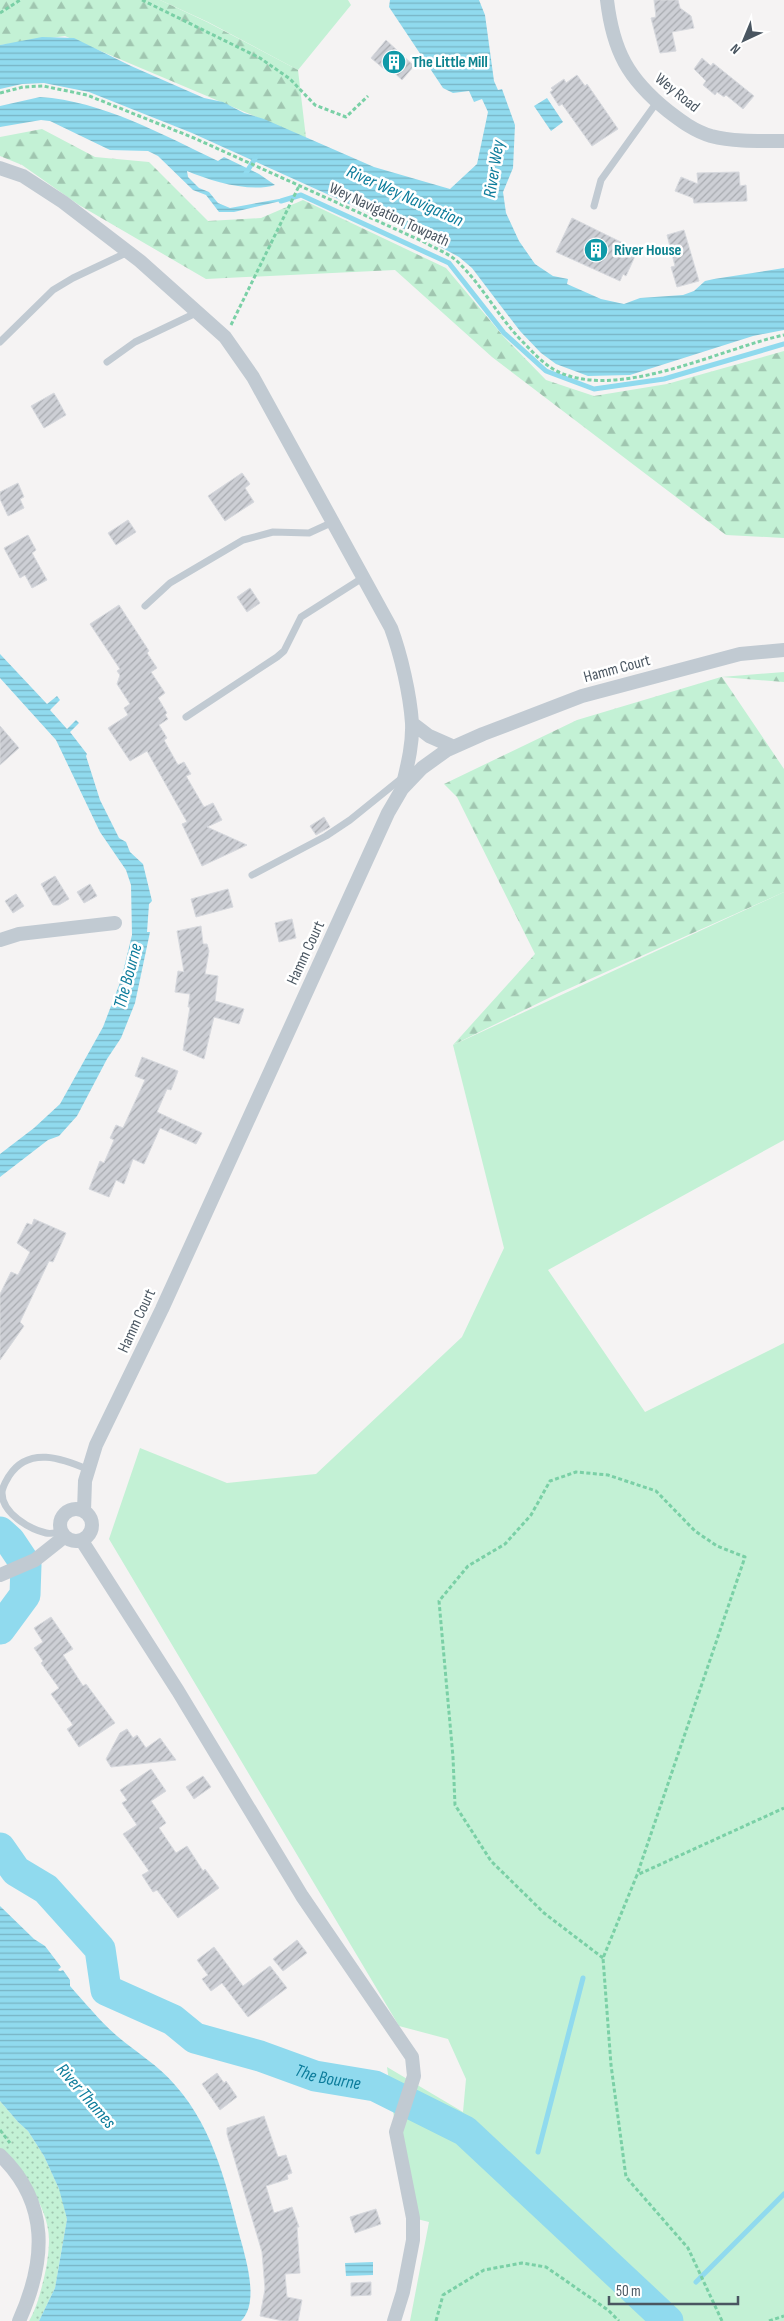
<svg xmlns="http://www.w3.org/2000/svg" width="784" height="2321" viewBox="0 0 784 2321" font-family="'Sofia Sans Condensed',sans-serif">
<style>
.green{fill:#c3f1d5}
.forest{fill:url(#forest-firs)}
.park{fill:url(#park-dots)}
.water{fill:url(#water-rules)}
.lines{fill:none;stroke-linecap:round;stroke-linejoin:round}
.stream{stroke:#90daee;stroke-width:5}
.river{stroke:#90daee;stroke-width:31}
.building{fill:url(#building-hatch);stroke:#d7d9de}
.path{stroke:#7ad0a6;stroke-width:3;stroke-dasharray:4 2.5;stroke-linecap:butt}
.lane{stroke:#c1cad2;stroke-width:7}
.street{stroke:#c1cad2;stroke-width:14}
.labels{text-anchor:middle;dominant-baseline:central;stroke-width:5;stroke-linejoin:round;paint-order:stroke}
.culture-label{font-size:16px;font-weight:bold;fill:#0d838f;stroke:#fff;text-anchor:start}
.street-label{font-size:16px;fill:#4a5661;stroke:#fff}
.water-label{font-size:18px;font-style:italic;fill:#0c7c9b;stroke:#fff}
</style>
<defs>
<pattern id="forest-firs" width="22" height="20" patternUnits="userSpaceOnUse" patternTransform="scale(1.25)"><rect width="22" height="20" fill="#c3f1d5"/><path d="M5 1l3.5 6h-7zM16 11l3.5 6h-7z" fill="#a0c6b0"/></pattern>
<pattern id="park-dots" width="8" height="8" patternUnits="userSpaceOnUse" patternTransform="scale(1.25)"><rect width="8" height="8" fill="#c3f1d5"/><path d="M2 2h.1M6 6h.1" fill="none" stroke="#a0c6b0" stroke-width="1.8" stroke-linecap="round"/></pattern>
<pattern id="water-rules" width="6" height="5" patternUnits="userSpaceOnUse" patternTransform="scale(1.25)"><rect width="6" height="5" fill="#90daee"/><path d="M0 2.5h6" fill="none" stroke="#78b4c4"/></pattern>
<pattern id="building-hatch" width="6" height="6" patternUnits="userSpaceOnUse" patternTransform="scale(1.25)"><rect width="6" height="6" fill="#cdcfd5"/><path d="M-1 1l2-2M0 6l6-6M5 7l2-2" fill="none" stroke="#a8abb0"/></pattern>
</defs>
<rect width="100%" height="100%" fill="#f5f3f3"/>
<path class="green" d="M160 0H348L351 5 298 70 208 22Z
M784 892V1140L548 1270 645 1412 784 1343V2321H410L429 2222 413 2218 396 2132 387 2067 463 2112 466 2079 448 2039 399 2026 109 1539 140 1448 227 1483 316 1474 462 1337 504 1248 453 1045Z"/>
<path class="forest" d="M0 0H160L207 22 298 70 306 138 65 36 0 45Z
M42 129 95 157 149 162 208 221 261 218 303 200 446 268 504 337 546 380 594 396 667 384 784 351V538L726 535 492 357 395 270 206 279 79 205 22 165 0 156V137Z
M784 672V682L722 677 784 769V892L559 993 453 1045 535 954 457 797 444 784 577 720 721 677Z"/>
<path class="park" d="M0 2101 18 2122 28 2131 44 2156 60 2191 67 2219 55 2288 39 2321H29C37 2307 40 2294 44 2278 47 2266 49 2251 49 2239 48 2205 21 2172 0 2148Z"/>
<path class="water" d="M390 0H479L485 15 494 81 498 90 502 89 515 125 513 168 503 192 506 213 519 241 535 264 553 276 568 279 567 284 601 299 624 304 640 298 683 295 694 291 705 281 714 279 784 268V330L753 336 630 375 588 376 556 364 541 353 520 331 472 268 459 257 424 238 192 133 89 92 44 83 22 84 0 89V45L42 37 74 38 131 66 204 98 223 102 244 113 264 119 374 167 450 189 477 164 488 112 482 99 474 102 469 91 453 93 443 88 389 7Z
M40 97C103 101 163 135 218 161L224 157 259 174 275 185C250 193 211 181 187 171L188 177 199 188 209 192 218 203 230 208 279 199 281 201 234 212H219L206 195 193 190 158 156 148 151 110 150 50 121 41 120 0 127V106Z
M547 98 563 122 551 131 534 106Z
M0 654 47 704 57 696 60 700 50 710 67 729 76 720 79 723 70 732 87 754 86 756 100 800 119 838 126 842 130 852 143 864 152 901 149 904 147 932H150L135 1003 121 1038 107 1059 77 1116 59 1136 48 1140 0 1177V1154L34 1128 60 1104 103 1027 121 980 132 935 131 885 126 870 100 832 56 740 0 678Z
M0 1523 25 1549 29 1561 16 1566 12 1555 0 1541Z
M0 1906 34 1939 45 1946 61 1967 58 1970 60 1971 63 1970 70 1980V1986C85 2003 100 2021 117 2036 136 2052 159 2066 175 2085 216 2131 227 2190 243 2248 248 2268 258 2304 241 2321H39L55 2288 67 2219 59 2189 44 2156 28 2131 18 2122 0 2101Z
M373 2262V2275L346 2276 345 2263Z"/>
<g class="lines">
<path class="stream" d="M246 173 256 157
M281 201 301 195 449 263 504 333 546 371 594 389 664 379 784 344
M538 2152 583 1978
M696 2282 784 2194"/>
<g class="river">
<path d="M0 1532 10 1541 26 1565 25 1595 0 1629"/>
<path id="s1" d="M0 1848 16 1871 46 1889 100 1949 106 1990 173 2020 195 2038 260 2056 315 2076 375 2086 465 2131 668 2321"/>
</g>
</g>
<path class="building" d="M654 0H678L680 8 691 16 694 28 672 32 676 51 660 53 651 18 656 17Z
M386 40 414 66 402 80 387 66 384 69 371 58Z
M702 58 711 66 713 63 754 96 743 109 726 95 724 97 717 92 715 95 703 85 706 81 694 69Z
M577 75 585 86 587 84 618 129 592 146 562 104 559 106 550 92 553 90 551 88 564 79 566 83Z
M739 172 740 186 746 185 747 201 694 203 693 198 675 191 681 177 698 184 697 173Z
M572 218 635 249 633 253 636 254 626 276 623 274 620 281 556 252Z
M684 230 699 281 677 287 671 267 675 266 667 235Z
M54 393 66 415 44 428 31 406Z
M242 473 250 484 245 488 254 502 225 521 208 496Z
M18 483 24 497 20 499 24 508 8 516 0 499V492Z
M128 520 136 532 116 545 108 533Z
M28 535 36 550 32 553 47 580 32 588 25 575 20 578 4 548Z
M250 588 260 603 247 612 237 597Z
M119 605 149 651 147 653 157 668 151 672 165 693 158 698 167 713 165 715 168 719 159 725 167 738 164 740 178 765 184 762 191 774 186 776 204 807 213 803 222 820 207 827 247 845 202 866 182 824 187 822 147 751 130 761 108 728 128 715 124 708 130 704 117 684 120 675 117 671 120 669 90 624Z
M0 726 19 748 0 765Z
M324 817 330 827 316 835 310 826Z
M55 876 69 899 59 905H53L41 884Z
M90 884 97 896 84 903 77 892Z
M228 889 233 907 196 917 191 899Z
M16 894 24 906 13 913 5 901Z
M292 919 296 938 279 942 275 923Z
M201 926 203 944H207L209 951 205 974 218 976 215 1001 244 1009 239 1024 214 1017 204 1059 183 1050 190 1007H188L190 994 175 992 178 971 184 972 177 931Z
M142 1057 178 1071 171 1090 167 1089 157 1112 202 1133 196 1144 160 1128 144 1164 133 1159 124 1184 116 1180 109 1197 89 1189 100 1161 104 1163 114 1140 110 1138 116 1125 123 1128 145 1080 135 1076Z
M34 1219 66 1233 53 1262 49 1261 20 1322 24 1326 0 1360V1294L11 1272 18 1275 30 1252 17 1243 27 1223 32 1225Z
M51 1617 73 1649 63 1655 83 1686 86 1684 115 1723 79 1747 67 1729 73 1725 51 1694 59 1688 41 1663 43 1661 34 1648 43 1642 34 1628Z
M127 1729 133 1738 137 1735 146 1748 160 1738 176 1760 111 1767 106 1759 120 1733Z
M151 1769 166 1791 151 1801 166 1823 159 1828 176 1853 187 1846 203 1871 205 1869 219 1888 178 1918 157 1890 153 1892 142 1875 149 1871 123 1834 137 1825 122 1803 127 1800 120 1790Z
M203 1776 211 1787 194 1799 186 1787Z
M297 1940 307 1953 283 1971 273 1959Z
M214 1947 243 1986 270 1966 287 1988 248 2017 222 1983 211 1991 202 1979 208 1975 197 1960Z
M217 2073 224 2083 226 2081 237 2097 220 2110 202 2084Z
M264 2116 278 2157 286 2155 292 2173 287 2175 288 2179 266 2186 274 2213 292 2207 299 2227H297L300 2273 285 2274 287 2297 302 2300 298 2321H283L260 2316 265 2289 262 2252 227 2134V2128Z
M376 2209 381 2224 355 2233 350 2217Z
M371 2282V2295L351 2296V2283Z"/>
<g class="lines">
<path class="path" d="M142 0 260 58 290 79 315 105 346 117 368 96
M0 13 20 0
M0 93 23 87 43 86 87 95 194 138 424 242C434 248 448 253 457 261 481 284 497 314 519 338 530 349 540 361 553 369 614 404 719 349 784 335
M231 325 299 186
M603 1958 544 1913 491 1861 455 1805 453 1757 439 1601 468 1566 505 1544 531 1515 550 1481 576 1472 608 1475 656 1491 695 1531 717 1546 745 1557 637 1875
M0 2130 10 2143
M436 2321 443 2295 484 2270 522 2263 546 2267 608 2310 619 2321
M722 2321 688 2248 626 2177 611 2065 603 1958 637 1875 784 1808
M769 2321 784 2316"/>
<path class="lane" d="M594 206 601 180 657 102
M0 342 53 290 73 278 128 252
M107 362 135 342 198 312
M145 606 170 583 243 540 273 532 309 533 333 522
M186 717 277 657 284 651 301 617 364 577
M252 875 326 836 350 820 402 778
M61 1532C56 1533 50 1534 46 1533 29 1529 2 1513 2 1493 2 1487 6 1481 9 1476 28 1446 62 1458 89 1470"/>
<path class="street" d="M607 0C613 51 628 79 668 111 681 121 694 131 711 136 734 142 760 141 784 141
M0 168 23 176 63 202 140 261 225 337 253 377 391 628C401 655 410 694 412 723 413 745 407 767 402 788
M412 723 429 736 454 747
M0 940 19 934 115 923
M60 1525a16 16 0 1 1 32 0a16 16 0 1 1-32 0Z
M84 1511 85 1481 96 1445 162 1309 388 813 402 789 422 768 447 750 483 734 582 696 740 654 784 650
M82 1541 178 1691 302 1896 412 2057 414 2076 396 2132 413 2218V2240L403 2292 394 2321
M0 1575 35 1560 64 1537
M0 2155C50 2203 46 2261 19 2321"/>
</g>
<defs>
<g id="building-disc" transform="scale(1.25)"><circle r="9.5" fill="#0f9aa8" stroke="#fff"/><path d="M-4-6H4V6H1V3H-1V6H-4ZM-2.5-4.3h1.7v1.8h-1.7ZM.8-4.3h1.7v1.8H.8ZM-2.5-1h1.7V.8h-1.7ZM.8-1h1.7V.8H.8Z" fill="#fff"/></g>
</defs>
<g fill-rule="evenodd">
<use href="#building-disc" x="394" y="62"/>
<use href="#building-disc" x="596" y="250"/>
</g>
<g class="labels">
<g class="culture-label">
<text x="412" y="62">The Little Mill</text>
<text x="614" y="250">River House</text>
</g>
<g class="street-label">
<text transform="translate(677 93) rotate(39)">Wey Road</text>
<text transform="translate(389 215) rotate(25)">Wey Navigation Towpath</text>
<text transform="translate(617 669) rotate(-15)">Hamm Court</text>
<text transform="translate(306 953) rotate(-65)">Hamm Court</text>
<text transform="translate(137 1321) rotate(-65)">Hamm Court</text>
</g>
<g class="water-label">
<text transform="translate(494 169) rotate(-81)">River Wey</text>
<text transform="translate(405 196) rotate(24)">River Wey Navigation</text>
<text transform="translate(128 976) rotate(-75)">The Bourne</text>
<text stroke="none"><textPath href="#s1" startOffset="426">The Bourne</textPath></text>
<text transform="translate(86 2096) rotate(49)">River Thames</text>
</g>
</g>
<g transform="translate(744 40) rotate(224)" stroke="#ffffff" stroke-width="4" paint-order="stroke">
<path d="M0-4L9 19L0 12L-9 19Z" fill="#4a5661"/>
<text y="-8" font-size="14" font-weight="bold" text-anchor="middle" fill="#4a5661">N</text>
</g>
<path d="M609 2296v8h129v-8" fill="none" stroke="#4a5661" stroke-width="2.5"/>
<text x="616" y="2296" font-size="15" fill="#4a5661" stroke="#ffffff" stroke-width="4" paint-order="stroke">50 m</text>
</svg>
